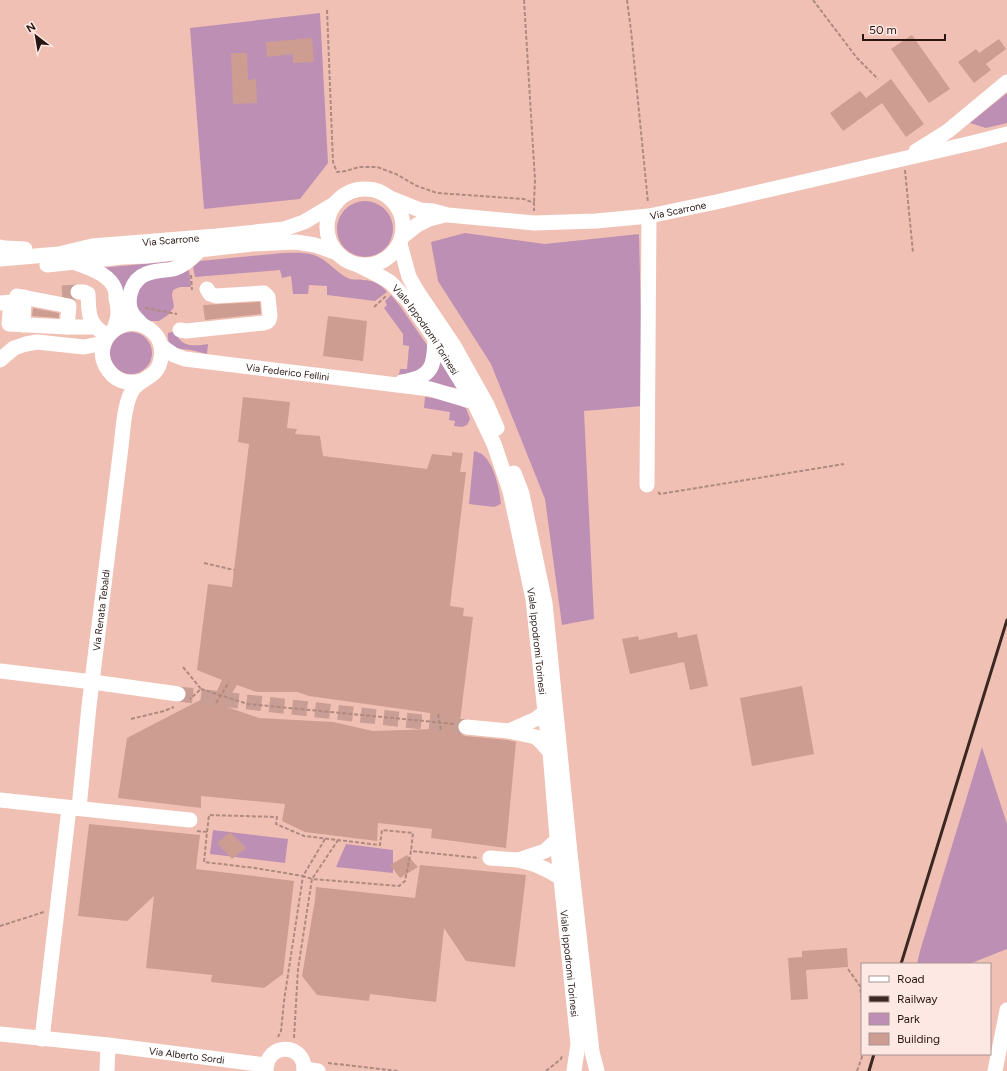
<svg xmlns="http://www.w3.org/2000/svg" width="1007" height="1071" viewBox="0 0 1007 1071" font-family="Figtree,sans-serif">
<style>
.green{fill:#bd8fb4}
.building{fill:#cd9d92;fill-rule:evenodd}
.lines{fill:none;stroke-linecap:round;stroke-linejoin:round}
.minor-tunnel{stroke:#c99e94;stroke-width:15;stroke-dasharray:15 8;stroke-linecap:butt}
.path{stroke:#b08a80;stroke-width:2;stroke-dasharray:4 2;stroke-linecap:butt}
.minor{stroke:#fff;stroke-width:15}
.rail{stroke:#3c2823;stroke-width:3}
.labels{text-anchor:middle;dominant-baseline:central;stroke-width:4;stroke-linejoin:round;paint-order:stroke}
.street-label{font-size:10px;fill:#271612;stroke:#fde8e4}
</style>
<rect width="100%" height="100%" fill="#f1c0b4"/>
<path class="green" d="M320 13 328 163 300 199 204 209 190 28Z
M1007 93V123L986 128 970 123Z
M337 229a28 28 0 1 1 56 0a28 28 0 1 1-56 0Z
M465 233 545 244 639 234 643 406 584 411 594 619 562 625 545 499 491 364 438 281 431 242Z
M283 253C293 253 304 252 314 255 327 259 337 274 350 279 354 280 359 279 363 280 372 280 381 284 387 292L375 301 327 295V286L309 285 308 294H293L291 276 282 278 280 270 195 277 193 267 200 261Z
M176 261 149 268 125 304 100 268Z
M189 270 191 287H180L173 290 172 295 174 307 168 315 159 321H147L138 314 135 302 138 291 147 281 165 277 177 275Z
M391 295 400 306 427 345C429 364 418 376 399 375L400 369H407L409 346 403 345V334L384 308 387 305 385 301Z
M175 331C181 348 193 346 208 344L207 354C202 353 196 351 191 350 179 349 166 349 168 333Z
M110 353a21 21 0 1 1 42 0a21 21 0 1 1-42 0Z
M441 361 457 388 445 386H438L424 382 436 373Z
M425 397C436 398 447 399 457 403 460 405 462 407 466 408L470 419 467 425 462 427 454 426 455 421 449 420 450 412 424 408Z
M474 451C477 452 481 453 483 455 494 464 500 490 501 504L494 507 469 504Z
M982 747 1007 824V949L969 964H917L920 951Z
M213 830 288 839 285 863 210 854Z
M346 844 393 850V873L336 867Z"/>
<path class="building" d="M912 35 950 89 929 103 891 49Z
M312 38 314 62 293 63V54L267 57 266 42Z
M999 39 1006 49 986 64 991 70 974 83 958 62 976 49 979 53Z
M231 53H247L248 80 256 79 257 103 233 104Z
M891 79 924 124 906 137 882 103 843 131 830 113 860 91 866 98Z
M260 302 261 314 205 320 203 305Z
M33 308 59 313V318L32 316Z
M328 316 367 321 363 361 323 356Z
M243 397 290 402 287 428 297 429 295 434 320 436 323 456 427 469 432 454 452 456V452L463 453 460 472H466L450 606 464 608 463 616 473 617 460 721 457 727 458 733 465 736 508 740 516 742 506 848 431 838 432 829 378 823 377 841 305 832 282 821 285 804 201 796V808L118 798 127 738 204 698 217 691 222 680 197 670 208 584 232 587 249 444 238 442ZM237 685 257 692H297L309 696 430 713 434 729 373 731 333 722 259 718 224 706Z
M677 632 678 638 697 634 708 686 690 690 684 662 630 674 622 639 638 636 639 640Z
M802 686 814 754 752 766 740 698Z
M89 824 200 835 196 869 294 881 283 974 264 988 211 982 212 975 146 968 154 896 127 921 78 916Z
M230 832 246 848 232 859 217 843Z
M407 855 418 867 400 878 390 865Z
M420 865 526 875 515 967 466 961 444 928 436 1002 370 994 369 1001 317 995 302 976 315 900 316 887 415 898Z
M847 948 848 967 806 970 808 999 791 1000 788 958 802 957V951Z"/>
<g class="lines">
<path class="minor-tunnel" d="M62 293 78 292
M178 694 466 727"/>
<path class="path" d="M524 0 535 180 534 203
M627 0 631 30 648 203
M813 0 857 58 878 79
M327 10 333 162 337 172 346 171 359 167H377L396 174 417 186 437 193 524 199 534 203V211
M905 170 913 253
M191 275 192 290
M374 307 386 296
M145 308 177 314
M658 492 660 494 844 464
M204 563 234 570
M183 667 201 689 190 699
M201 689 248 704 455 724
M216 703 229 682
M438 714 441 731
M131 719 164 711 174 707
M197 831 207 832 204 862 255 868 303 876 284 1001 281 1031 278 1037
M207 832 209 815 277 817 276 824 304 836 380 845 382 830 413 833 411 851
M325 839 303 876 312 879 338 840
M0 926 44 912
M848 969 860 986 862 1002
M294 1038 298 969 312 879 399 886 405 881 411 851 479 858
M328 1063 398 1071
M546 1071 561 1059 562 1056
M857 1071 862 1057V1052"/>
<g class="minor">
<path d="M916 151 948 131 1007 82"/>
<circle cx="365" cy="227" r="38"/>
<path id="s1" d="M390 198 420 210 433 211 448 215 534 223 596 221 649 216 716 202 976 142 1007 134"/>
<path d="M403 236 417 225 429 219 445 215"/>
<path d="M400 244 409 277 417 291 454 346 487 405 497 428"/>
<path d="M0 247 5 248 25 249"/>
<path id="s2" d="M0 259 59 254 92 246 217 236 284 229 304 222 336 203"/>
<path d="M74 262C88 268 109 273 115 289 116 292 116 295 116 298 119 310 119 317 114 329"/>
<path d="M47 265 122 257 146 256 252 244 296 242 315 245 337 253"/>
<path id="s3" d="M358 265 378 275 390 282 395 287 409 302 435 339 474 402 494 444 510 491 533 599 545 712 550 752 558 850 578 1044 574 1071"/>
<path d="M78 292H84L88 294C89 310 87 322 102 332"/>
<path d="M17 296 69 306 67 327"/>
<path d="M0 303 11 302 9 324 67 327H96"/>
<path d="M23 325 24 297"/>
<path d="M142 325C139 321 135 318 132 313 125 300 132 279 146 274 154 270 164 271 173 269 184 266 193 257 201 249"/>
<path d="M180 330 186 331 264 323 267 322 269 320 270 316 268 297 264 293 216 296 210 294 207 289"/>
<path id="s4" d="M161 346 174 355 185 359 422 388 430 389 474 402"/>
<path d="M0 360 14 348 26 344 37 342 84 347 104 343"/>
<path d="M402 382C433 377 434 367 435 339"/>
<path d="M514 473 522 494 545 603 570 853 592 1052 597 1071"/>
<path d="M647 485 649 216"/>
<path d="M0 671 93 682 178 694"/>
<path d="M545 712 536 719 509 731 536 737 543 744 550 752"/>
<path d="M466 727 509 731"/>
<path d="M0 800C64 807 127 814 190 820"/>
<path id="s5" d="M79 808 89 706 121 447C123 431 124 401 134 388 144 376 158 378 161 358 163 349 160 339 154 333 127 306 86 342 109 371 117 382 129 384 141 381"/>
<path d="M557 840 545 851 518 860C536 864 545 868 561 878"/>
<path d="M490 858 518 860"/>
<path id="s6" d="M0 1034 108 1045 266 1065"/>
<path d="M42 1039 69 808"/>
<path d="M304 1069 318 1071"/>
<path d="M107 1071 108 1045"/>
<path d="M266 1071C266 1041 306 1043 304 1071"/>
<path d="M995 1071 1007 1010"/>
</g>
<path class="rail" d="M901 964 1007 620
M869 1071 874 1054"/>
</g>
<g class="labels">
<g class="street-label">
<text stroke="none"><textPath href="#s1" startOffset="292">Via Scarrone</textPath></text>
<text stroke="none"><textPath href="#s2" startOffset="172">Via Scarrone</textPath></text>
<text stroke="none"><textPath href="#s3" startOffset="96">Viale Ippodromi Torinesi</textPath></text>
<text stroke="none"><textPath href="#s4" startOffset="131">Via Federico Fellini</textPath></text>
<text stroke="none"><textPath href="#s5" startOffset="199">Via Renata Tebaldi</textPath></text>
<text stroke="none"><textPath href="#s3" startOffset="432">Viale Ippodromi Torinesi</textPath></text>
<text stroke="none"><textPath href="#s3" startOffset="756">Viale Ippodromi Torinesi</textPath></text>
<text stroke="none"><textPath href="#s6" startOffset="188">Via Alberto Sordi</textPath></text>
</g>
</g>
<rect x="861" y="963" width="130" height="92" fill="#fde8e4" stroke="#a79490"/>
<rect x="869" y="976" width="20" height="6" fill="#ffffff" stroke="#a79490"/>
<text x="897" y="983" font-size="12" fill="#271612">Road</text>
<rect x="869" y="996" width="20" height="6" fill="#3c2823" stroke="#a79490"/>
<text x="897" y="1003" font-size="12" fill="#271612">Railway</text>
<rect x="869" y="1013" width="20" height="12" fill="#bd8fb4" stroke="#a79490"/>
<text x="897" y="1023" font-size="12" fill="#271612">Park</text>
<rect x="869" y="1033" width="20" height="12" fill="#cd9d92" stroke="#a79490"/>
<text x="897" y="1043" font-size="12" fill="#271612">Building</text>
<g transform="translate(36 36) rotate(329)" stroke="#fde8e4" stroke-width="3" paint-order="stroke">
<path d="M0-3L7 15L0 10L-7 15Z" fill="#271612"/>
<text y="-6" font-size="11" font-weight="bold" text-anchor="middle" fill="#271612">N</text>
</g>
<path d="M863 34v6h82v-6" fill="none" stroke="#271612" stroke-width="2"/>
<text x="869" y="34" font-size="12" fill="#271612" stroke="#fde8e4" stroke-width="3" paint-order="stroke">50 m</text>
</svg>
